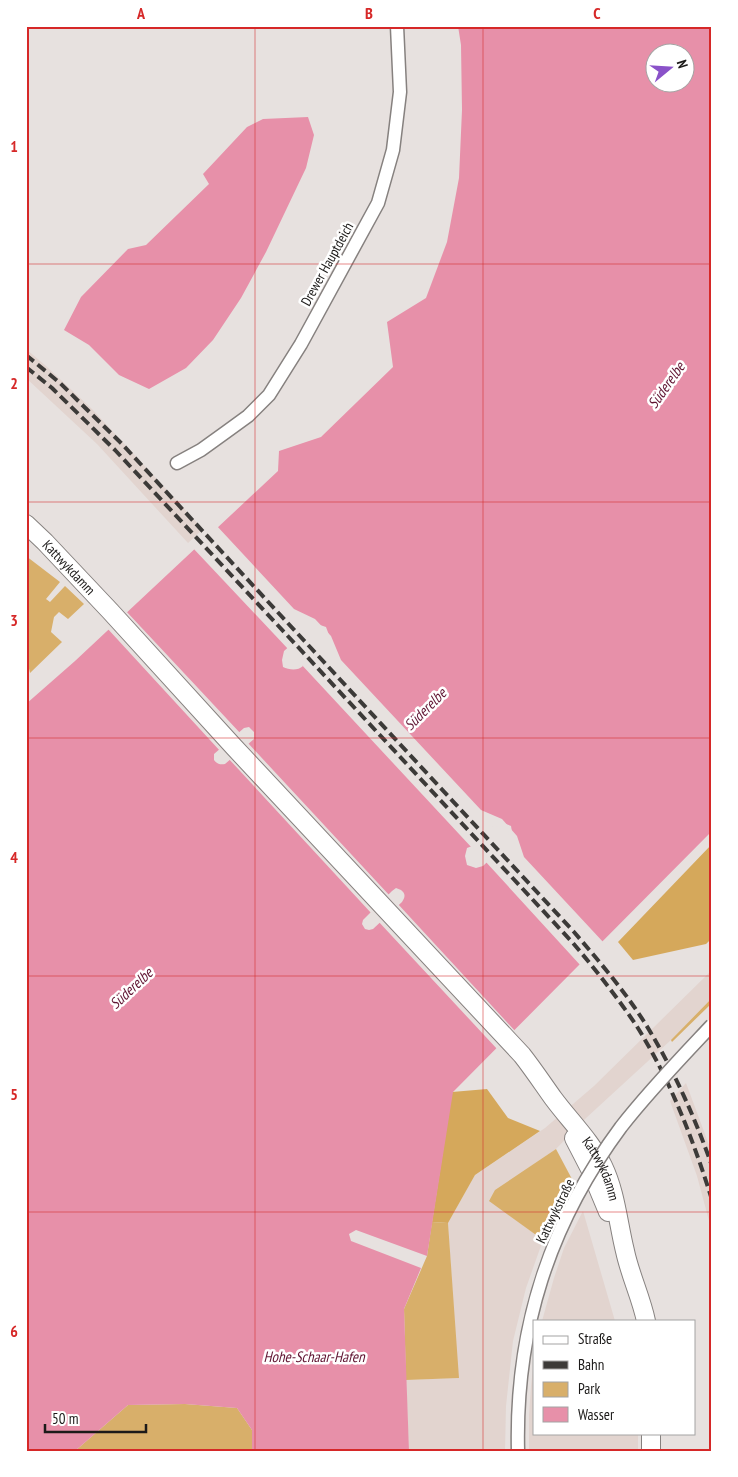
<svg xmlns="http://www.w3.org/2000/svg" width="738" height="1477" viewBox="0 0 738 1477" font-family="'PT Sans Narrow',sans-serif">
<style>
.built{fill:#e2d4cf}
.green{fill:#d8af6a}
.forest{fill:#d5a85b}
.water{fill:#e790a9;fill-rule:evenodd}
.pier{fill:#e7e1df}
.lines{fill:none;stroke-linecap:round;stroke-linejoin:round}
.street-casing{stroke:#86817f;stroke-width:15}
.secondary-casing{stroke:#86817f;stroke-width:20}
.street{stroke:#fff;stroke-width:12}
.secondary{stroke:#fff;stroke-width:18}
.rail{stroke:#3c3a38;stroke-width:4;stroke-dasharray:10 5;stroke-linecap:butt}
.street-bridge-casing{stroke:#86817f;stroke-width:15;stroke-linecap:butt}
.street-bridge{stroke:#fff;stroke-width:12}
.grid{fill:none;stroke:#d62828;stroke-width:1;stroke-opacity:0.55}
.labels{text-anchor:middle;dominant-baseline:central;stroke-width:5;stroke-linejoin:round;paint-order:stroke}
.street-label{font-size:14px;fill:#1c1a19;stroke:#fff}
.water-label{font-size:15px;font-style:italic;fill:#601432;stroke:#fff}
.neatline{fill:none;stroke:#d62828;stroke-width:2}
.grid-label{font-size:16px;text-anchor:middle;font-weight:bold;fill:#d62828}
</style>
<rect width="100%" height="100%" fill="#e7e1df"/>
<path class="built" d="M26 349 46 366 92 409 203 529 188 543 97 444 26 378Z
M712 970V998L671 1040 585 1119 556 1149 527 1169 489 1200 543 1240 526 1288 513 1341 506 1406 505 1451H409L406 1380 458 1378 448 1223 475 1175 545 1128 594 1086Z
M686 1083 712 1153V1232L697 1176 670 1101Z
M583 1211 615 1321H542L554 1278 564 1248Z
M534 1360V1433H638V1451H529V1415L531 1386Z"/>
<path class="green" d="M26 556 60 582 46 599 50 602 65 586 84 604 68 619 59 612 54 617 51 632 62 642 30 673 26 655Z
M712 998V1003L672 1042 671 1040Z
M556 1149 573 1181 556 1211 543 1240 489 1201 495 1190Z
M432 1222 448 1223 459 1378 406 1380 404 1309 427 1256Z
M185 1404 237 1408 252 1430V1451H75L128 1405Z"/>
<path class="forest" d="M712 844V938L706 944 633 960 618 942Z
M487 1089 508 1118 540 1131 475 1175 448 1223 432 1222 452 1092Z"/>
<path class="water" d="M458 26H712V831L453 1092 427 1256 356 1230 349 1234 351 1241 421 1268 404 1309 409 1451H252V1430L237 1408 185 1404 128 1405 75 1451H26V704L75 661 278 471 279 451 321 437 393 367 387 322 426 298 447 242 459 178 462 110 461 45ZM656 52H686V82H656ZM320 625 326 627 329 635 323 647 302 664 303 666C298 671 289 670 283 667L282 660 284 651 310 628ZM249 727 254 732V739L225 764C220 765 217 764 214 760V754L244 728ZM506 824 511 826 512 832 508 842 483 866 476 868 467 865 465 856 467 848 472 846 494 825ZM396 888 401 890C406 894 405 897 402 902L373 929 369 930 365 929 362 924 363 920 392 891Z
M308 117 314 135 306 168 266 252 241 298 213 340 186 368 149 389 119 375 89 345 64 330 81 297 128 249 146 245 209 184 203 174 247 127 263 119Z"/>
<path class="pier" d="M216 525 294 609 315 619 331 636 341 660 481 810 502 819 517 836 524 857 604 943 581 966 485 861 506 841 509 835 508 827 502 826 492 827V831L473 849 300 663 320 644H323L326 638 324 629 319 627 312 630 289 650 192 547Z
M125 610 241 734 221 752 107 628Z
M247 742 390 896 372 914 228 758Z
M397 903 516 1032 498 1050 378 921Z"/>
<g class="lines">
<g class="street-casing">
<path id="street" d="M177 463 201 450 226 432 248 416 269 395 301 344 378 203 393 150 400 92 397 26"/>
</g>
<g class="secondary-casing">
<g id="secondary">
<path id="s1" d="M26 524 45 542 111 612 234 747 522 1055C533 1069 543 1084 553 1098 570 1121 591 1141 603 1166 616 1193 618 1223 625 1251 630 1275 641 1297 646 1321"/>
<path d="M574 1138 590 1169 608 1212"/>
<path d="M651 1451V1433"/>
</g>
</g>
<use href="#street" class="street"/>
<use href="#secondary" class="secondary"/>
<path class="rail" d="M26 355 60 383 122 444 574 932C598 960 623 989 643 1020 672 1066 694 1115 712 1166
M26 367 52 388 115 450 573 943C595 969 617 997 636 1025 670 1079 693 1139 712 1200"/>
<g class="street-bridge-casing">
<path id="street-bridge" d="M518 1451C515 1330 549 1224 621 1127 649 1091 681 1058 712 1025"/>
</g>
<use href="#street-bridge" class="street-bridge"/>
</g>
<path class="grid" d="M255 26V1451M483 26V1451M26 264H712M26 502H712M26 738H712M26 976H712M26 1212H712"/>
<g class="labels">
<g class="street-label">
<text transform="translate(327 264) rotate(-61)">Drewer Hauptdeich</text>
<text stroke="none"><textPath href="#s1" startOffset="61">Kattwykdamm</textPath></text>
<text stroke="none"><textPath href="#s1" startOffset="866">Kattwykdamm</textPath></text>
<text transform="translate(555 1211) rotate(-64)">Kattwykstraße</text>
</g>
<g class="water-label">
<text transform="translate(666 385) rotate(-55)">Süderelbe</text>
<text transform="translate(425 709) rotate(-45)">Süderelbe</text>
<text transform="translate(131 988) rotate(-43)">Süderelbe</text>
<text x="314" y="1356">Hohe-Schaar-Hafen</text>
</g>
</g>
<rect width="738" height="1477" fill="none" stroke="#ffffff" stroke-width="55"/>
<rect x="533" y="1320" width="162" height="115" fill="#ffffff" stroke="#a4a3a3"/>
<rect x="543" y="1336" width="25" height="8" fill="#ffffff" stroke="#a4a3a3"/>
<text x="578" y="1344" font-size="15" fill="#1c1a19">Straße</text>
<rect x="543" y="1361" width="25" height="8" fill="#3c3a38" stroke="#a4a3a3"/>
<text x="578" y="1370" font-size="15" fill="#1c1a19">Bahn</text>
<rect x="543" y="1382" width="25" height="15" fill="#d8af6a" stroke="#a4a3a3"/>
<text x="578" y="1394" font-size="15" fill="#1c1a19">Park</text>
<rect x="543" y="1407" width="25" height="15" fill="#e790a9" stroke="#a4a3a3"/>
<text x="578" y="1420" font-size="15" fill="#1c1a19">Wasser</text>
<g transform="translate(670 68) rotate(72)"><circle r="24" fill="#ffffff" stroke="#a4a3a3"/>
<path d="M0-4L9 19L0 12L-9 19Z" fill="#8a52c9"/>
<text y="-8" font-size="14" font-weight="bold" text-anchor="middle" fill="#1c1a19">N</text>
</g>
<path d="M45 1424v8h101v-8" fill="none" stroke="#1c1a19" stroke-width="2.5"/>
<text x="52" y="1424" font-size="15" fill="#1c1a19" stroke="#ffffff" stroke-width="4" paint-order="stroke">50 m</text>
<rect x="28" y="28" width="682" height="1422" class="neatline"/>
<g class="grid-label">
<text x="141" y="19">A</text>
<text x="369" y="19">B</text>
<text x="597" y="19">C</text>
<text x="14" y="152">1</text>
<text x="14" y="389">2</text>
<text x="14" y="626">3</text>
<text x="14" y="863">4</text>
<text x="14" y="1100">5</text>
<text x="14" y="1337">6</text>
</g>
</svg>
